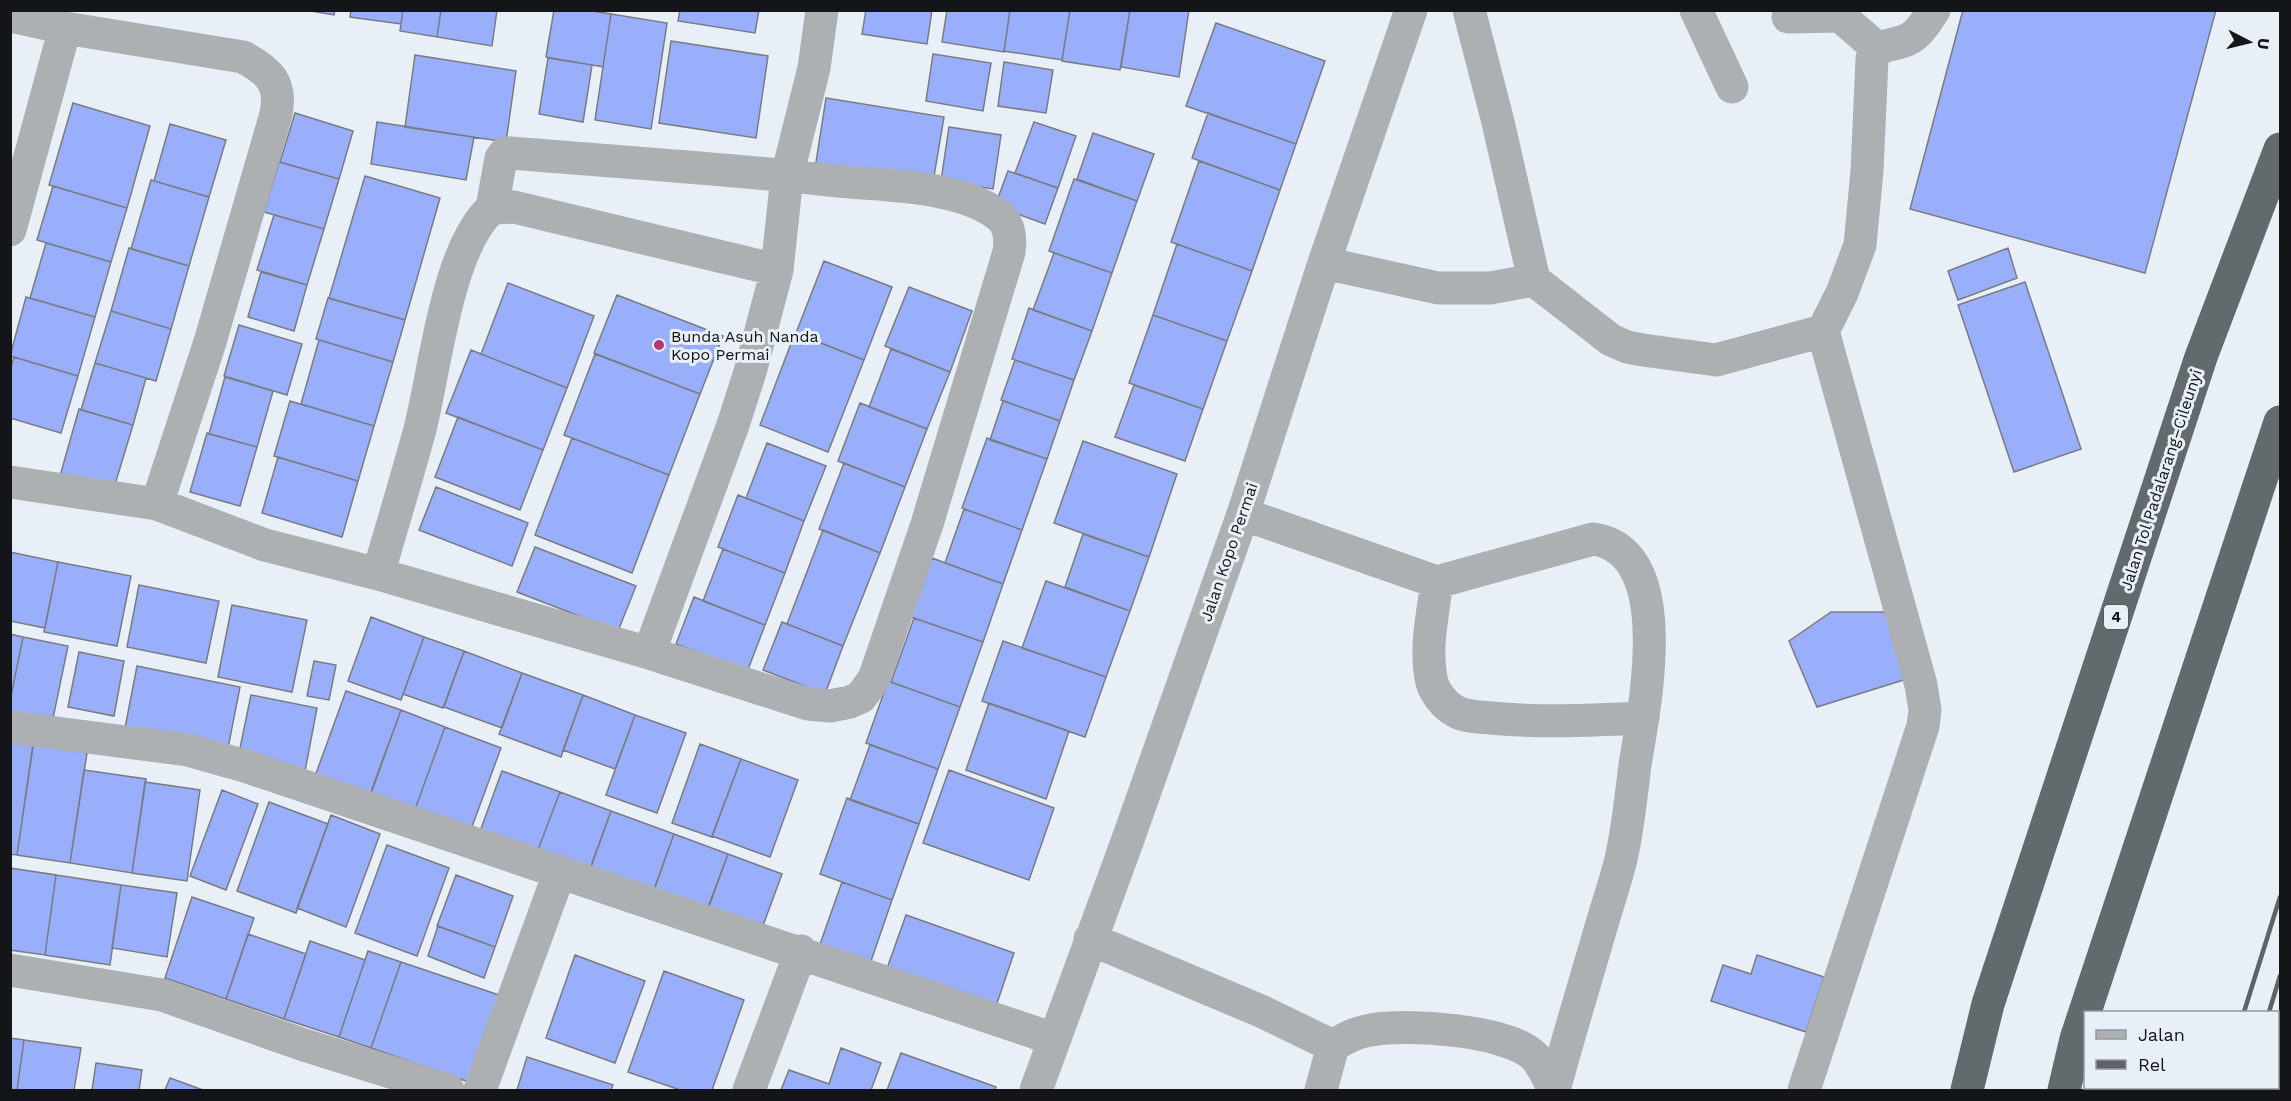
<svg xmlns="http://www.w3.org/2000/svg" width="2291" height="1101" viewBox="0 0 2291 1101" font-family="'Work Sans',sans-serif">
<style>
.building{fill:#9aaffc;stroke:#797b82;stroke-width:1.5}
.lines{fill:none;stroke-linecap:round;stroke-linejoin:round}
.street{stroke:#acb0b2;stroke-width:33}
.highway{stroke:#626a6e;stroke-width:33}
.rail{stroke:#5f6368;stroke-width:4.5}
.poi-dot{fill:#b93579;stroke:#e8eff6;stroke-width:2}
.labels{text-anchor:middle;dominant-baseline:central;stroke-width:6;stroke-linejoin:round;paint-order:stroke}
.shield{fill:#e8eff6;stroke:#53565b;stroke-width:1.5}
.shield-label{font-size:15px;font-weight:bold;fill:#131518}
.poi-label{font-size:16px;fill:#131518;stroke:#e8eff6;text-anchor:start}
.street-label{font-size:16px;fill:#131518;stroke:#e8eff6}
</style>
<rect width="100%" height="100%" fill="#e8eff6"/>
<path class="building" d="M305 10H335L334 15Z
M351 10H403L401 24 350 17Z
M403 10H441L437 37 400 31Z
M441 10H497L492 46 437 37Z
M554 10H585L611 14 603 67 546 57Z
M680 10H759L755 33 678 21Z
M866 10H932L927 44 862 34Z
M947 10H1010L1004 52 942 42Z
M1010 10H1070L1062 60 1004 51Z
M1070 10H1130L1120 70 1062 61Z
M1130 10H1189L1179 77 1121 67Z
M1963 10H2216L2145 273 1910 209Z
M611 14 667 23 651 129 595 120Z
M1216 23 1325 61 1296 144 1186 106Z
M671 41 768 56 756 138 659 123Z
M933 54 991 63 983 111 926 101Z
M415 55 516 71 506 142 405 127Z
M548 58 592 65 583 122 539 114Z
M1004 62 1053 70 1046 113 998 106Z
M826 98 944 117 932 188 815 169Z
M73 103 150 126 127 208 49 185Z
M295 113 353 131 339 179 280 162Z
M1208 113 1296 144 1280 190 1192 158Z
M377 122 474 137 466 180 371 164Z
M1034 122 1076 136 1058 188 1015 173Z
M170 124 226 140 209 197 154 181Z
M949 127 1001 135 993 189 941 181Z
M1093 133 1154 154 1137 201 1077 179Z
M1199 161 1280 190 1252 271 1171 242Z
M279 162 339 179 324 229 264 212Z
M1008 171 1058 188 1045 224 995 206Z
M365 176 440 198 405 320 329 298Z
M1074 179 1137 201 1112 273 1049 251Z
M151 180 209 197 189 266 131 249Z
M53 186 127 208 111 262 37 240Z
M274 215 324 229 307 285 257 270Z
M46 243 111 262 95 317 30 298Z
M1177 244 1252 271 1227 341 1153 315Z
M129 248 189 266 171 329 111 311Z
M2008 248 2017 278 1958 300 1948 271Z
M1054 253 1112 273 1092 331 1033 310Z
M824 261 892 287 864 360 796 333Z
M261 272 307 285 294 331 248 317Z
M2025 282 2081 449 2014 472 1958 305Z
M508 283 594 316 567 388 481 354Z
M909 287 972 311 950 372 885 346Z
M617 295 723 336 700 394 594 353Z
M26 297 95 317 78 376 10 356Z
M328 298 405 320 393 362 316 339Z
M1029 308 1092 331 1074 380 1012 359Z
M111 311 171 329 156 381 95 363Z
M1153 315 1227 341 1203 409 1129 383Z
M239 325 302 344 287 395 224 376Z
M795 333 864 360 828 452 760 425Z
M319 340 393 362 374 426 301 404Z
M891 349 950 372 927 429 869 407Z
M471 350 567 388 543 450 446 413Z
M595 354 700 394 669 475 564 435Z
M14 357 78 376 61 433 10 418V370Z
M1015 360 1074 380 1060 421 1001 400Z
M95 363 146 378 133 425 81 410Z
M225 377 273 391 257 447 209 434Z
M1134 385 1203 409 1185 461 1115 437Z
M290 401 374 426 358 481 274 456Z
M1003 401 1060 421 1047 459 990 440Z
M860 403 927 429 905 487 838 461Z
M79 409 133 425 113 491 60 476Z
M458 417 543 450 520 510 435 477Z
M207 433 257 447 240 506 190 492Z
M572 438 669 475 632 573 535 535Z
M987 438 1047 459 1022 530 962 508Z
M1083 441 1177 474 1149 557 1054 523Z
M767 443 826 466 804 521 746 498Z
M278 457 358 481 342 537 262 513Z
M844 463 905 487 880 553 819 529Z
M436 487 528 523 512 566 419 530Z
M738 495 804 521 785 573 718 547Z
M964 509 1022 530 1003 584 945 563Z
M823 530 880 553 843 646 787 624Z
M1083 534 1149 557 1130 611 1065 587Z
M535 547 636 586 618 631 517 592Z
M723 549 785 573 765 625 703 601Z
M10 552 58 562 45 628 10 621Z
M932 558 1003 584 983 642 911 617Z
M58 562 131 576 117 646 44 632Z
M1046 581 1130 611 1106 677 1022 648Z
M139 585 219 601 206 663 127 647Z
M694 597 765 625 747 672 676 644Z
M232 605 307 620 292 692 218 677Z
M1831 612H1890L1910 678 1817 707 1789 641Z
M371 617 424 637 401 700 348 681Z
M914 618 983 642 960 707 891 682Z
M782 622 843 646 825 694 763 670Z
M10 634 23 637 10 701Z
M23 637 68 646 52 723 10 714V701Z
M424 637 464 651 443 708 403 694Z
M1003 641 1106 677 1085 737 982 701Z
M464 651 522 673 502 728 444 707Z
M79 652 124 661 114 716 68 707Z
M314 661 336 665 329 700 307 696Z
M137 666 240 687 228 748 125 728Z
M522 673 583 695 561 757 499 734Z
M888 681 960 707 938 769 866 743Z
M346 691 401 710 369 799 314 779Z
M251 695 317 708 305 771 238 758Z
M583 695 635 715 615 769 563 750Z
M989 703 1069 731 1046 799 966 770Z
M401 710 445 727 414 812 369 797Z
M635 715 686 733 657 813 606 795Z
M445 727 501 748 470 832 414 812Z
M10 737 34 740 17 855 10 854Z
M33 744 87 753 70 863 17 855Z
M700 744 741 759 712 837 672 823Z
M870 745 938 769 919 824 850 800Z
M741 759 798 780 770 857 712 836Z
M84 770 146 779 132 873 70 863Z
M949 770 1054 808 1029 880 923 843Z
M502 771 560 792 536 855 479 834Z
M145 782 200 790 187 881 132 873Z
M222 790 258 804 226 890 190 876Z
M560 792 611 811 588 874 536 855Z
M847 798 919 824 892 900 820 874Z
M269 802 328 824 296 913 237 891Z
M611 811 674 834 653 893 590 870Z
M331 815 380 834 346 927 297 908Z
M674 834 728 854 707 912 653 892Z
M387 845 449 868 417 956 355 933Z
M728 854 782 874 761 931 707 910Z
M10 868 56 875 45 955 10 950Z
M56 875 121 885 110 965 45 955Z
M456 875 513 896 495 947 437 926Z
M842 882 892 900 870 964 819 947Z
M121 885 177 893 167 957 112 948Z
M192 897 254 918 226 999 165 978Z
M906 915 1014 953 994 1012 885 974Z
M438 926 495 947 484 978 428 956Z
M248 934 306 954 284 1019 226 999Z
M310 941 365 960 339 1037 284 1019Z
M368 951 401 962 371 1048 339 1037Z
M575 955 645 981 615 1063 546 1038Z
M1757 955 1824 977 1806 1032 1711 1001 1723 965 1751 974Z
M401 962 499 995 469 1082 371 1048Z
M664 971 744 1000 712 1090H680L628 1072Z
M10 1038 24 1040 17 1090H10Z
M24 1040 81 1048 74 1090H17Z
M841 1048 881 1063 871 1090H781L789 1070 829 1084Z
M901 1053 996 1087 995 1090H887Z
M527 1057 613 1085 611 1090H517Z
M96 1063 142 1070 139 1090H92Z
M170 1078 203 1090H165Z"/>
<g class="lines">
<path class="street" d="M1696 10 1732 87
M10 16 65 28 243 57C270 71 282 84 276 114L210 342 157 504
M1788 17 1840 16 1877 48
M1877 48C1912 40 1914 41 1934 10
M10 230 65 28
M1324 263 1438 288H1490L1534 280 1498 122 1469 10
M1534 280 1611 340 1627 347 1643 350 1716 360 1823 331 1921 685 1925 710 1923 726 1804 1090
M1823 331 1842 293 1860 245 1867 171 1872 59 1877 48
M10 482 157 504 265 545 378 574 649 653 808 704 830 706 850 702 861 697 874 679 927 524 1009 252C1011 238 1010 224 998 215 958 185 887 186 838 181 730 169 620 162 511 153H505L501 158 492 208
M1243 514 1437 582 1593 539C1678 550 1644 709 1635 765 1631 796 1628 829 1621 859 1615 884 1606 909 1599 934 1584 986 1568 1038 1554 1090
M378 574C392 527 406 480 419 433 435 373 446 249 492 208L514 207 777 270
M1437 582C1433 613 1425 647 1431 678 1433 691 1444 705 1455 711 1465 717 1479 717 1491 718 1542 723 1592 720 1643 718
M649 653 733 425 750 372 777 270 787 176 814 68 822 10
M10 727 188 750 245 766 1054 1039
M1090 939 1263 1012 1333 1046
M10 970 162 995 304 1045 448 1090
M480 1090 560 871
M749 1090 801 951
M1036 1090 1127 842 1243 514 1324 263 1411 10
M1321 1090 1333 1046C1345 1038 1357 1032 1371 1030 1406 1023 1510 1030 1535 1057 1543 1066 1548 1079 1554 1089"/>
<path class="highway" d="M1967 1090 1988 1004 2201 357 2280 149
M2064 1090 2076 1039 2280 422"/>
<path class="rail" d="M2244 1012 2280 897
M2269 1012 2280 976
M2219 1090 2220 1088
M2244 1090 2245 1088"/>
</g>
<circle class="poi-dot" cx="659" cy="345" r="6"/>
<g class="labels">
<rect class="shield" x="2104" y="605" width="24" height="24" rx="4.5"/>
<g class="shield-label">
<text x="2116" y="617">4</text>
</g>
<g class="poi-label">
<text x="671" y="336">Bunda Asuh Nanda<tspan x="671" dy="18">Kopo Permai</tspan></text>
</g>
<g class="street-label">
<text transform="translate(2161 480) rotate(-72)">Jalan Tol Padalarang–Cileunyi</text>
<text transform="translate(1229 552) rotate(-71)">Jalan Kopo Permai</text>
</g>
</g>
<rect width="2291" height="1101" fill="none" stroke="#131518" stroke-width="24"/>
<rect x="2084" y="1011" width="195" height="78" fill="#e8eff6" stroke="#93989d" stroke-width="1.5"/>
<rect x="2096" y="1030" width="30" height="9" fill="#acb0b2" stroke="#93989d" stroke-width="1.5"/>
<text x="2138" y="1041" font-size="18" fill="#131518">Jalan</text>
<rect x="2096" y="1060" width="30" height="9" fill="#5f6368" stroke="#93989d" stroke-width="1.5"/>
<text x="2138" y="1071" font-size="18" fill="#131518">Rel</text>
<g transform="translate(2249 42) rotate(97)" stroke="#e8eff6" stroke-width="4.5" paint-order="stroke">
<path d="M0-4.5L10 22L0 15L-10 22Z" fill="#131518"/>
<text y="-9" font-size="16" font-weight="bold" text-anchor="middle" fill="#131518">U</text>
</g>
</svg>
